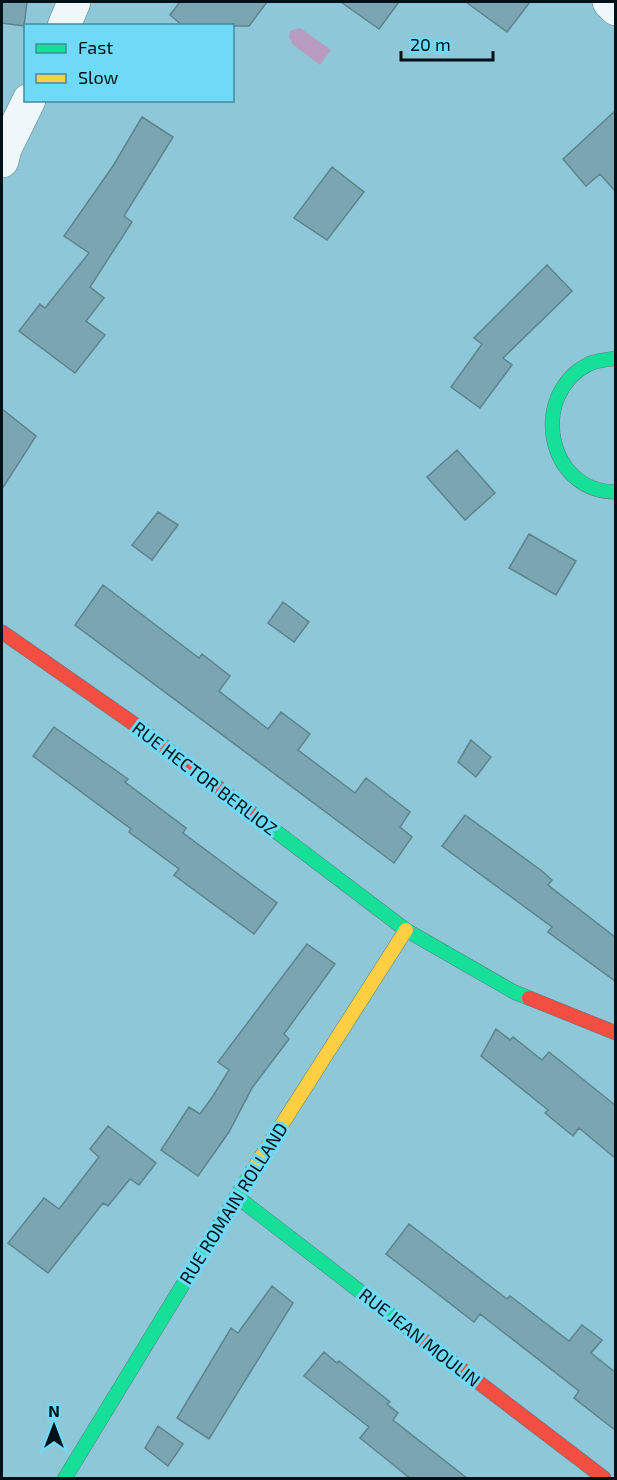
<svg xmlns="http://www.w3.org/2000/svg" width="617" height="1480" viewBox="0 0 617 1480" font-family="'Exo 2',sans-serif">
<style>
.water{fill:#b79bc0}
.building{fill:#7aa6b3;stroke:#5e838d;stroke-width:1.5}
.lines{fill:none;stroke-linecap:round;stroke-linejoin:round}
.street-casing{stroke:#587d87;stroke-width:34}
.fast-casing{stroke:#587d87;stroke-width:15}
.slow-casing{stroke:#587d87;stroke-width:15}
.jam-casing{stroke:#587d87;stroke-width:15}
.street{stroke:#eef7f9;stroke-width:33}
.fast{stroke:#16e098;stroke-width:14}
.slow{stroke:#ffcf43;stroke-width:14}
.jam{stroke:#f24e42;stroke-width:14}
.labels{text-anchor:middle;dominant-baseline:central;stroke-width:6;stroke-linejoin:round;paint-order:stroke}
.street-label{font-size:18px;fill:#001117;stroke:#6fdaf7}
</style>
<rect width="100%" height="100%" fill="#8ec8d8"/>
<path class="water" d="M300 28 331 50 320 65 291 43 292 41 289 38 290 31Z"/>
<path class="building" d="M2 2H27L24 26 2 23Z
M180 2H267L249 26H183L170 15Z
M341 2H399L379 29Z
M466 2H530L507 32Z
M615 111V191L600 174 586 186 563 159Z
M142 117 173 137 124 216 132 222 90 287 104 298 86 321 105 335 75 373 19 331 40 304 45 308 89 253 64 236 113 166Z
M332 167 364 192 327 240 294 218Z
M547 265 572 291 503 358 512 365 480 408 451 387 482 344 474 338Z
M2 409 36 436 2 489Z
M457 450 495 493 465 520 427 477Z
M158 512 178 525 152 560 132 545Z
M529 534 576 561 556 595 509 568Z
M103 585 199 658 202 654 230 676 219 691 268 729 281 712 310 734 298 750 355 793 366 778 410 812 400 827 412 837 394 863 75 625Z
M283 602 309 622 294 642 268 623Z
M54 727 128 779 125 782 186 828 183 833 277 903 254 934 174 875 179 869 129 832 131 829 33 756Z
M471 740 491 757 476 777 458 762Z
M465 815 542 871 552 880 548 885 615 937V981L548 932 552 927 442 846Z
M307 944 335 964 284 1034 289 1039 252 1088 229 1132 198 1176 161 1150 189 1107 200 1114 213 1096 229 1070 218 1062Z
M496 1029 510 1040 513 1037 542 1060 549 1052 615 1105V1158L579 1128 573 1136 545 1113 548 1110 481 1056Z
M108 1126 156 1163 139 1185 130 1179 108 1206 103 1203 48 1273 8 1243 44 1198 59 1209 99 1157 90 1149Z
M409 1224 507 1299 510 1296 569 1341 582 1325 602 1340 591 1353 615 1372V1430L574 1398 579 1391 480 1314 474 1322 386 1254Z
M272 1286 293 1303 209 1439 177 1418 231 1328 238 1333Z
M324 1352 337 1363 339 1361 390 1402 387 1404 398 1413 393 1420 468 1479H411L360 1438 369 1427 304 1376Z
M158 1426 183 1444 168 1466 145 1448Z"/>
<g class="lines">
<g class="street-casing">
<path id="street" d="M609 2 616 9
M64 26 74 2
M2 161 5 149 29 100"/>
</g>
<g class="fast-casing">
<path id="fast" d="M616 358C608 360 597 360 589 364 529 394 546 492 616 492
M249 811 406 930 514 992 529 998
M236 1196 418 1336
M65 1478 254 1168"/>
</g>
<g class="slow-casing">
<path id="slow" d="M254 1168 406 930"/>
</g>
<g class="jam-casing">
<path id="jam" d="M2 632 137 726 249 811
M529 998 616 1033
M418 1336 604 1478"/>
</g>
<use href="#street" class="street"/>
<use href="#fast" class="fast"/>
<use href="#slow" class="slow"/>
<use href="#jam" class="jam"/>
</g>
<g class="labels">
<g class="street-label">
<text transform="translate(205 778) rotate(37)">RUE HECTOR BERLIOZ</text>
<text transform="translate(233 1203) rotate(-58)">RUE ROMAIN ROLLAND</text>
<text transform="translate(420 1337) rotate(38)">RUE JEAN MOULIN</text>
</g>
</g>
<rect width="617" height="1480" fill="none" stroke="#001117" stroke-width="6"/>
<rect x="24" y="24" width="210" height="78" fill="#6fdaf7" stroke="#438a9d" stroke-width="1.5"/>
<rect x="36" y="44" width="30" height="9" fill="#16e098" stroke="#438a9d" stroke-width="1.5"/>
<text x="78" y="54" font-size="18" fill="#001117">Fast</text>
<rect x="36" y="74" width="30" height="9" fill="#ffcf43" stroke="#438a9d" stroke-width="1.5"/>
<text x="78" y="84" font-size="18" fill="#001117">Slow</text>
<g transform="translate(54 1426)" stroke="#6fdaf7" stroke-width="4.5" paint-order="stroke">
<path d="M0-4.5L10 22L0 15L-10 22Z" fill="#001117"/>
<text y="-9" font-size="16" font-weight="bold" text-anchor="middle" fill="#001117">N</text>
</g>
<path d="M401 51v9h92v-9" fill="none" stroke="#001117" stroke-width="3"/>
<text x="410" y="51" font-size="18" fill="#001117" stroke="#6fdaf7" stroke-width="4.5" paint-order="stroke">20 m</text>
</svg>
